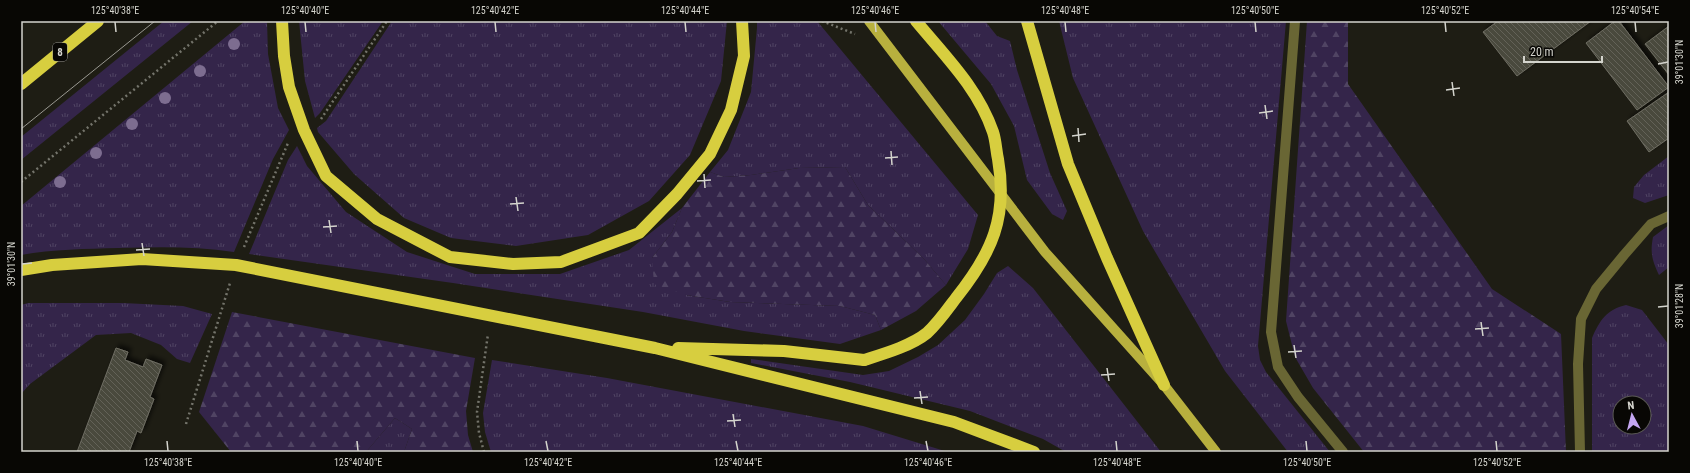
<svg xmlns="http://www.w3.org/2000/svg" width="1690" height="473" viewBox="0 0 1690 473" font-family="'Roboto Condensed',sans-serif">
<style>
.grass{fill:url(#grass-tufts);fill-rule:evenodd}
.forest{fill:url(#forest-firs)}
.building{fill:url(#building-back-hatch);stroke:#6f6e63;filter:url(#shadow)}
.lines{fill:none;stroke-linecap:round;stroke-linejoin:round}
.path{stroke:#74746b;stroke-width:2.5;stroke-dasharray:2 3;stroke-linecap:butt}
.minor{stroke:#696634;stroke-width:10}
.major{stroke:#b8b03e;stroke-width:10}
.highway{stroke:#d7ce3f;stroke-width:12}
.tram{stroke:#999891;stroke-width:1}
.highway-bridge{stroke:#d7ce3f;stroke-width:12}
.tree{fill:#7d6d90}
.ticks{fill:none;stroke:#d4d4cd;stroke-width:1.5}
.labels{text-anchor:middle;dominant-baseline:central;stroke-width:3;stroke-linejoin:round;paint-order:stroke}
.shield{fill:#080704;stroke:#979691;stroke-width:1}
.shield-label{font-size:11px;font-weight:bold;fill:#d4d4cd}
.neatline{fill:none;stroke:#d4d4cd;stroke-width:1.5}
.ticks-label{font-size:10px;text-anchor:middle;fill:#d4d4cd}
</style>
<defs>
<pattern id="grass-tufts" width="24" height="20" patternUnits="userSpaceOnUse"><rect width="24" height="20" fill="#34254a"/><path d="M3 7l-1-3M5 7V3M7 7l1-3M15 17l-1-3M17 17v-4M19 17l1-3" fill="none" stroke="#504463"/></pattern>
<pattern id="forest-firs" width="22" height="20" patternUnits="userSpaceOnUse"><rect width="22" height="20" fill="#34254a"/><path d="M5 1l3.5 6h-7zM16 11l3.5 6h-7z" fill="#504463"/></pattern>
<pattern id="building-back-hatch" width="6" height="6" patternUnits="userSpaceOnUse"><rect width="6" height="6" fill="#4a493e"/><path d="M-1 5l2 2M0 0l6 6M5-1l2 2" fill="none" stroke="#636259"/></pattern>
<filter id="shadow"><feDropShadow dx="3.5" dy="-3.5" stdDeviation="2" flood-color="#0009"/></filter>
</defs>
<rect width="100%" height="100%" fill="#1e1d14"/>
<path class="grass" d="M164 21H193L21 160V137Z
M245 21H267L268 54 278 108 289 130 273 159 234 252C196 246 157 247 118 248 86 249 53 249 21 255V206Z
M299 21H383L320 113 315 118 305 81Z
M392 21H727L721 81 690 155 649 201 588 235 516 246 451 238 404 218 354 174 318 132 317 128 326 121Z
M757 21H817L978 215 968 249 946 285 924 259 868 205 845 167 799 168 751 175 724 177 710 172 728 150 751 92 757 28Z
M938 21H985L997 36 1010 41 1017 70 1050 173 1067 211 1063 220 1052 214 1027 180 1014 126 991 84Z
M1059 21H1286L1258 346 1260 360 1266 372 1330 452H1288L1225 371 1143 231 1073 78Z
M297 146 307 166 346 212 407 252 475 274H560L629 250 682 208 672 232 652 258 686 295 730 302 840 306 875 315 881 330 840 344 744 331 643 312 453 283 249 254 288 160Z
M1669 156V195L1645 203 1633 198 1634 187 1644 175Z
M1669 225V267L1659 275C1652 260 1650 253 1653 237Z
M1008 266 1033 288 1161 452H1066L1043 439 970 411 850 382 751 363V359L863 375 889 371 918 357 938 345 965 320 984 294 997 273Z
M28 303H123L183 306 212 314 190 363 177 359 161 345 131 333 96 335 30 384 21 394V305Z
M1626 305 1642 310 1669 345V452H1592V338C1600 320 1606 310 1626 305ZM1620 403H1644V427H1620Z
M492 360 607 378 863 426 948 452H491L485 432 483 413Z
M395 418 412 429 404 452H366Z"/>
<path class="forest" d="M1307 21H1348V84L1492 289 1561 334 1566 452H1364L1313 388 1295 357 1286 321Z
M845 167 868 205 924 259 946 285 916 311 881 330 875 315 840 306 730 302 686 295 654 284 652 258 672 232 682 208 710 172 724 177 751 175 799 168Z
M232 312 475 358 466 411 468 435 473 452H404L412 429 395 418 366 452H231L199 412Z"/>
<path class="building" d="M1498 21H1591L1517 76 1483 32Z
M1615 21H1619L1669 87 1637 110 1586 43Z
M1669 26V75L1645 44Z
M1669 92V138L1649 152 1627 121Z
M116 348 128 352 125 360 143 367 146 359 162 365 150 397 154 399 141 433 137 431 129 452H77Z"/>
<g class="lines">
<path class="path" d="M822 21 855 34
M321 119 387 21
M21 182 218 21
M244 247 288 143
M186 424 230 283
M484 452 479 433 477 412 488 334"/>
<path class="minor" d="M1295 21 1271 332 1278 367 1298 397 1343 452
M1580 452 1578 364 1581 319 1596 289 1624 255 1651 224 1669 216"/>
<path class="major" d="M869 21 1045 252 1164 385 1216 452"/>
<path class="highway" d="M282 21 284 56 289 87 304 130 326 176 377 219 450 257 513 264 561 262 639 233 677 194 710 154 731 110 744 56 742 21
M1027 21 1068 164 1107 258 1164 385
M21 84 98 21
M21 270 52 265 142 259 236 265 655 348 954 422 1034 452
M678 348 784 351 864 360"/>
<path class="tram" d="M21 129 155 21"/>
<path class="highway-bridge" d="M864 360C883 354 911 346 927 333 938 323 947 310 956 298 992 253 1008 217 998 159 996 150 996 141 993 132 978 88 945 56 916 21"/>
</g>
<g class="tree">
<circle cx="234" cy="44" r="6"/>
<circle cx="200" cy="71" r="6"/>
<circle cx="165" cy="98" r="6"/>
<circle cx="132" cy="124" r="6"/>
<circle cx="96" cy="153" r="6"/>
<circle cx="60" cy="182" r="6"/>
</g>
<path class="ticks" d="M115 22 116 32M305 22 306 32M495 22 496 32M685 22 686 32M875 22 876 32M1065 22 1066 32M1255 22 1256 32M1445 22 1446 32M1635 22 1636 32M1658 64 1668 62M1452 82 1454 96M1446 90 1460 88M1265 105 1267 119M1259 113 1273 111M1078 128 1079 142M1072 136 1086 134M891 151 892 165M885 158 898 157M704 174 705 188M697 181 711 180M516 197 518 211M510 204 524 203M329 220 331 233M323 227 337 226M142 243 144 256M136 250 150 249M22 264 32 263M1658 307 1668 306M1481 322 1483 336M1475 329 1489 328M1294 345 1296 358M1288 352 1302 351M1107 368 1109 381M1101 375 1115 374M920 391 922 404M914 398 928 397M733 414 735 427M727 421 741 420M167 441 168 451M357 441 358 451M546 441 548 451M736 441 738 451M926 441 928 451M1116 441 1117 451M1306 441 1307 451M1496 441 1497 451"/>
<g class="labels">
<rect class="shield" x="53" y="43" width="14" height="18" rx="3"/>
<g class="shield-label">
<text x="60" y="52">8</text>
</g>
</g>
<rect width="1690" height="473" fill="none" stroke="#080704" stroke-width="44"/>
<g transform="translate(1632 415) rotate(353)"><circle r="19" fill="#080704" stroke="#5a5954"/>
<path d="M0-3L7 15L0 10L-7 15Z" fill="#c4a7f1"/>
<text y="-6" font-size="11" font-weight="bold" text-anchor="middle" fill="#d4d4cd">N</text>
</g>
<path d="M1524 56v6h78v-6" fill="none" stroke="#d4d4cd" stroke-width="2"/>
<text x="1530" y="56" font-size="12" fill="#d4d4cd" stroke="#080704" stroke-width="3" paint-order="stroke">20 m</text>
<rect x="22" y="22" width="1646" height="429" class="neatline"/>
<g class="ticks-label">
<text x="115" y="14">125°40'38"E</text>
<text x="305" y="14">125°40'40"E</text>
<text x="495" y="14">125°40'42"E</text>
<text x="685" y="14">125°40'44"E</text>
<text x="875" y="14">125°40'46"E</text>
<text x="1065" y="14">125°40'48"E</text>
<text x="1255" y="14">125°40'50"E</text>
<text x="1445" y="14">125°40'52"E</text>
<text x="1635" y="14">125°40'54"E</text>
<text transform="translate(1679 62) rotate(-90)" y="4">39°01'30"N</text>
<text transform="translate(11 264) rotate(-90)" y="4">39°01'30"N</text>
<text transform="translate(1679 306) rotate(-90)" y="4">39°01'28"N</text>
<text x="168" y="466">125°40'38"E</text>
<text x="358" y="466">125°40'40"E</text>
<text x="548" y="466">125°40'42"E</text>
<text x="738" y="466">125°40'44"E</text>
<text x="928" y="466">125°40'46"E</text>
<text x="1117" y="466">125°40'48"E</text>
<text x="1307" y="466">125°40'50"E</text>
<text x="1497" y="466">125°40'52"E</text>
</g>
</svg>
